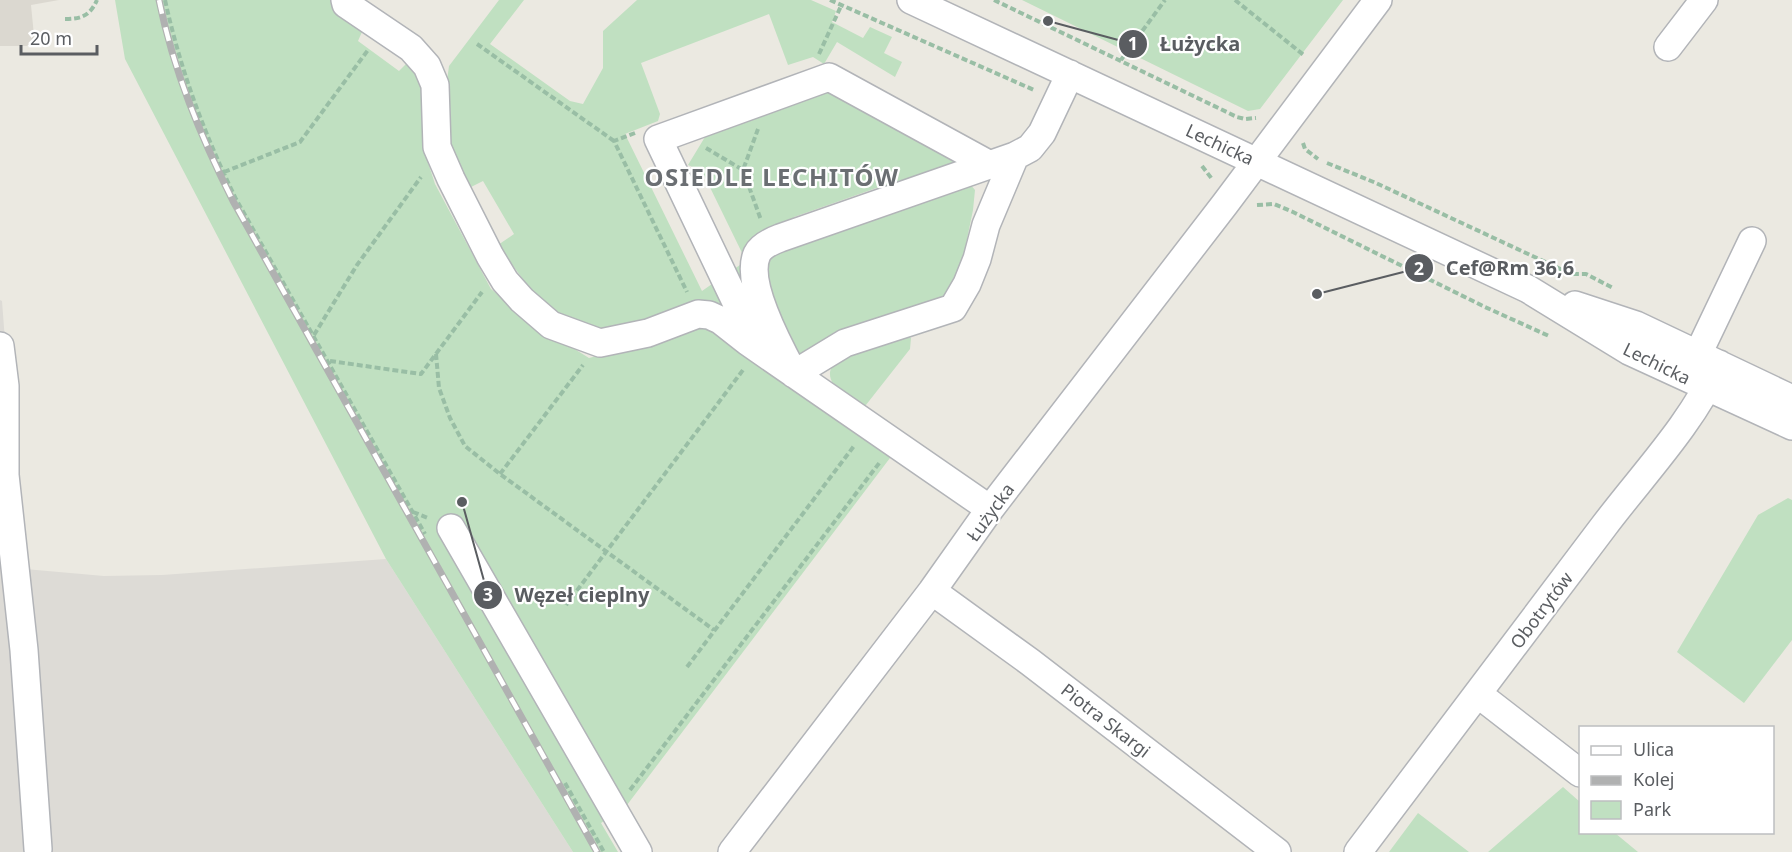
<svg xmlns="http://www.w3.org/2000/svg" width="1792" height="852" viewBox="0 0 1792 852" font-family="'Noto Sans',sans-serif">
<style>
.industrial{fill:#dddbd6}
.education{fill:#dbd8d0}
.green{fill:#c0e0c1}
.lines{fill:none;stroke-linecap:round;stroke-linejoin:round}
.minor-casing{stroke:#b2b4b8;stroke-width:30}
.path{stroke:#99bea5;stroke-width:4;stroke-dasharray:6 3;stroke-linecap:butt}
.minor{stroke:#fff;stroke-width:27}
.rail-casing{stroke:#b0b1b1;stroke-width:7}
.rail{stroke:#fff;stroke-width:4.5;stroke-dasharray:14;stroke-linecap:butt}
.labels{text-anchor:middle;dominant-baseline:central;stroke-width:4.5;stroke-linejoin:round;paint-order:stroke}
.street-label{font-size:18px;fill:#5a5d61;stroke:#fff}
.district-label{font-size:24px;font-weight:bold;letter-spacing:1.5px;fill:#6b6f73;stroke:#fff}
.leader{fill:none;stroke:#5a5d61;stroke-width:2}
.callout-dot{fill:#5a5d61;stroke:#fff;stroke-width:2}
.mark-label{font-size:18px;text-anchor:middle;font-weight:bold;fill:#fff}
.callout-label{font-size:20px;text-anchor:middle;font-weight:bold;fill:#5a5d61;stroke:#fff;stroke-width:4.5;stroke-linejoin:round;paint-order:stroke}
</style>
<rect width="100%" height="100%" fill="#ebe9e1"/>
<path class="industrial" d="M0 300 2 301 16 486 25 569 104 576 162 575 386 559 573 852H0Z"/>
<path class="education" d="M0 0H59L31 5 35 46H0Z"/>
<path class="green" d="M115 0H339L365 25 358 41 399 71 407 63 425 81 427 119 423 147 435 184 491 289 536 325 589 358 616 351 662 331 709 326 893 454 627 805 601 823 618 852H573L386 559 125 59Z
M499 0H524L490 44 570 101 583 104 603 68V31L637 0H811L836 11 832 22 863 38 870 27 892 37 884 53 902 62 895 77 837 42 824 64 813 57 788 65 769 14 641 63 660 114 658 121 625 134 702 291 712 284 728 315C699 318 670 320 641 324 629 325 607 333 596 331 549 321 524 281 498 245L514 234 483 181 469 188 443 135 444 102 449 66Z
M1022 0H1343L1260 109 1248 111Z
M825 87 952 155 954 164 894 189 885 185 794 217 789 227 768 237 763 323 728 273 746 261 702 171 688 165 708 132Z
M969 183 975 190 973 210 959 278 951 291 935 302 833 333 830 343 803 355 788 345 767 280 769 259 781 247Z
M908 335 911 338 910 349 862 410C845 396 813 378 841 357Z
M1788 498 1792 500V640L1744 703 1677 652 1758 515Z
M1563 787 1580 802V832L1615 833 1638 852H1488Z
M1418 813 1469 852H1389Z"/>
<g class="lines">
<g class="minor-casing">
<path id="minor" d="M345 0 346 4 411 48 427 66 435 85 437 147 451 179 490 256 505 281 522 300 551 325 600 343 648 333 698 314 709 315 720 320 748 342 990 509
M911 0 1528 289 1629 351 1792 426
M1668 47 1704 0
M1015 156 780 238C772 241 761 246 757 254 744 283 780 348 794 374L845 343 953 308 967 284 977 259 986 225 1015 156 1030 148 1042 133 1070 74
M1575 305 1636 325 1792 399
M0 346 5 386V475L24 650 38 849
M757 346 658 139 829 77 990 165
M1698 354 1752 241
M451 528 638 852
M932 591 1030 662 1277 852
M1478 694 1580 773
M732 852 932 591 990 509 1225 204 1378 0
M1358 852C1440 744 1522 635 1604 526 1644 473 1691 425 1719 364"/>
</g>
<path class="path" d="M165 0C181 72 204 133 236 199L425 534
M830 0 1034 90
M994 0 1237 117 1245 119 1256 118
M1235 0 1305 56
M65 19C81 19 90 16 97 0
M477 44 614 141
M819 54 841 6
M1121 60 1165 0
M635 133 614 141 687 292
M1303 143 1305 149 1318 159
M706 148 743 170 758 129
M1327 163 1376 183 1571 274H1586L1613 288
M1202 166 1212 179
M743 170 761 220
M224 172 300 142 368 50
M1257 205 1274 204 1293 212 1485 307 1549 336
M314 335 357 265 421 177
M436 354 439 388 450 418 465 446 500 474 714 630
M330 361 421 374 482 292
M500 474 583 365
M413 512 428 518
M566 605 743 370
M687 667 854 446
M565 783 604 852
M630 790 880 462"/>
<use href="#minor" class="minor"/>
<g class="rail-casing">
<path id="rail" d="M159 0C174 72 200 135 233 201L597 852"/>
</g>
<use href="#rail" class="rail"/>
</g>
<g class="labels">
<g class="street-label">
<text transform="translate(1220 144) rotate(25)">Lechicka</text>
<text transform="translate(1657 363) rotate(26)">Lechicka</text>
<text transform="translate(990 512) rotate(-54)">Łużycka</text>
<text transform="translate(1541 610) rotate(-53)">Obotrytów</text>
<text transform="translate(1106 720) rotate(38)">Piotra Skargi</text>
</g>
<g class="district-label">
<text x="772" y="176">OSIEDLE LECHITÓW</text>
</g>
</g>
<path class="leader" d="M1048 21L1133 44M1317 294L1419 268M462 502L488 595"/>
<g class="callout-dot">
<circle cx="1048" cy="21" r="6"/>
<circle cx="1317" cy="294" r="6"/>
<circle cx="462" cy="502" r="6"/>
<circle cx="1133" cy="44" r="15"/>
<circle cx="1419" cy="268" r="15"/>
<circle cx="488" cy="595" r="15"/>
</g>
<g class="mark-label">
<text x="1133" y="50">1</text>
<text x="1419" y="275">2</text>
<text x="488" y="601">3</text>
</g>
<g class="callout-label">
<text x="1200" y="51">Łużycka</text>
<text x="1510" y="275">Cef@Rm 36,6</text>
<text x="582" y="602">Węzeł cieplny</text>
</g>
<rect x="1579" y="726" width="195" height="108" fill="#ffffff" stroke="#bdbec0" stroke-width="1.5"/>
<rect x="1591" y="746" width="30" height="9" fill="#ffffff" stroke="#bdbec0" stroke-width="1.5"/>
<text x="1633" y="756" font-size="18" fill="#5a5d61">Ulica</text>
<rect x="1591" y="776" width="30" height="9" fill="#b0b1b1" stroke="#bdbec0" stroke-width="1.5"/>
<text x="1633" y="786" font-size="18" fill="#5a5d61">Kolej</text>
<rect x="1591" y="801" width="30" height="18" fill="#c0e0c1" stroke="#bdbec0" stroke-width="1.5"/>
<text x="1633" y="816" font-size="18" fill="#5a5d61">Park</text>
<path d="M21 45v9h76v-9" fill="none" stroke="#5a5d61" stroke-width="3"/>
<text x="30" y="45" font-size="18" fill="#5a5d61" stroke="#ffffff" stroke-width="4.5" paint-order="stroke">20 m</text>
</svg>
